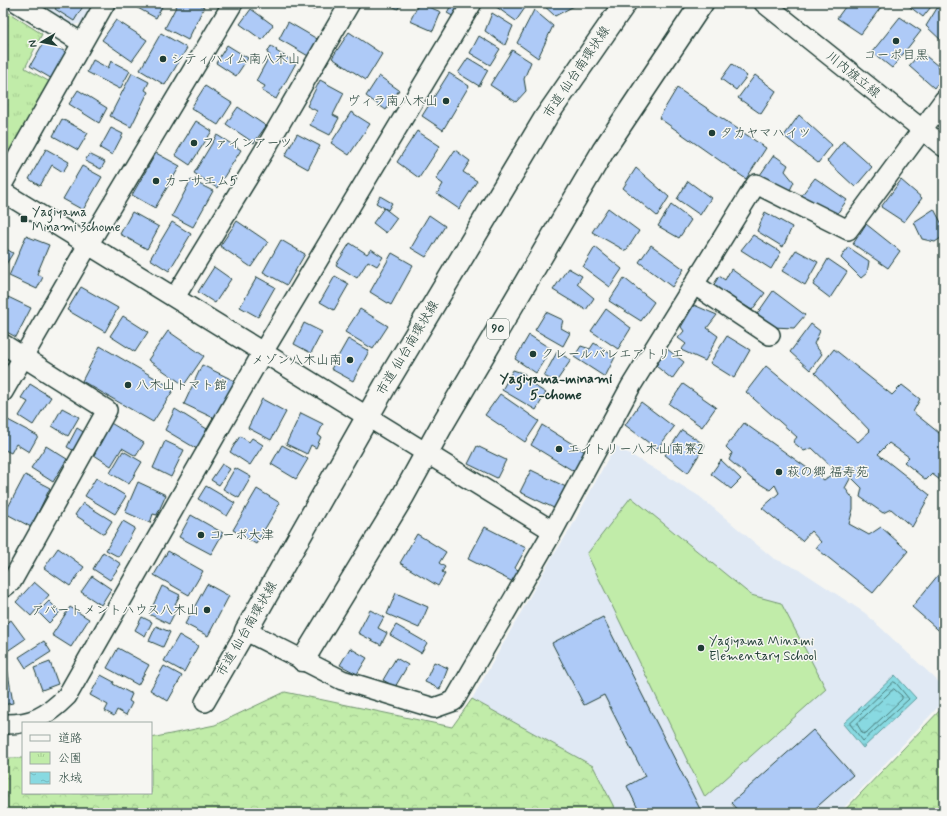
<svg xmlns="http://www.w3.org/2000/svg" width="947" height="816" viewBox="0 0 947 816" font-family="Mynerve,'Klee One',sans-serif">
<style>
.built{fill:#e0e9f4}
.forest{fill:url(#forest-crowns);stroke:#70946e}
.park{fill:url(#park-tufts);stroke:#70946e}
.pitch{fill:#c1eca9;stroke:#70946e}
.water{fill:url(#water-ripples);stroke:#5e9b9c}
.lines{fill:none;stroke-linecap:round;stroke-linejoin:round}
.shore{stroke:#497b79;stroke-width:1}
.building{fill:#aecaf7;stroke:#1f3d34}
.minor-casing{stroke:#1f3d34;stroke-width:22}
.major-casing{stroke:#1f3d34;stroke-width:25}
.minor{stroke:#f6f6f2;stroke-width:19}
.major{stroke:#f6f6f2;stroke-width:22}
.poi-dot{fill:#1f3d34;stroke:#f6f6f2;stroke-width:1.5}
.labels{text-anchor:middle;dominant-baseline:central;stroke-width:3;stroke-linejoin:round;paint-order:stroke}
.shield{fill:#f6f6f2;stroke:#60746d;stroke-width:1}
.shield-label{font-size:12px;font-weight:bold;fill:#1f3d34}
.poi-label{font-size:13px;fill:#1f3d34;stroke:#f6f6f2;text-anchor:start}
.street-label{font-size:13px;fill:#1f3d34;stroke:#f6f6f2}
.neighbourhood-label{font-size:14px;font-weight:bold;fill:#1f3d34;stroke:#f6f6f2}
</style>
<defs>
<pattern id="forest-crowns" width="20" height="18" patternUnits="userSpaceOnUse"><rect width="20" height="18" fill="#c1eca9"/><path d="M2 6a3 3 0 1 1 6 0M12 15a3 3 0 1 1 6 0" fill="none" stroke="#a5cb92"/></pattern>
<pattern id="park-tufts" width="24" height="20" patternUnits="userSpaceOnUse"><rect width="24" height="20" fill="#c1eca9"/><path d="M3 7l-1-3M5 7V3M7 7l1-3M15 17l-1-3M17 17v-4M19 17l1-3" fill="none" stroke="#a5cb92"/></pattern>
<pattern id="water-ripples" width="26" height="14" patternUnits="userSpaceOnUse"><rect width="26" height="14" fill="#88d9e1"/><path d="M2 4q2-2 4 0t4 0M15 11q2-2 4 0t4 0" fill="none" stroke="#75bbc2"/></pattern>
</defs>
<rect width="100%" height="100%" fill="#f6f6f2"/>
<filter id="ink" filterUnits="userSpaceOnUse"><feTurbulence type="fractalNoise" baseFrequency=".025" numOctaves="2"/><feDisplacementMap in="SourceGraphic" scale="8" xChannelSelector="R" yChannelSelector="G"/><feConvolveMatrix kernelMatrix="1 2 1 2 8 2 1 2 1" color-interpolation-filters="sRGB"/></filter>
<g filter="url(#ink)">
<path class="built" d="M36 3H96L86 22 73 25Z
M615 445 699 496 773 558 800 570 865 613 940 683 939 706 839 813H617L593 766 472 699 551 559 571 528Z"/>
<path class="forest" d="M285 692 452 727 472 699 593 766 617 813H3V758H23V793H151V738L215 725Z
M944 706V813H842Z"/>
<path class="park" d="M3 9 42 34 25 68 50 82 3 162Z"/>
<path class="pitch" d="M631 497 751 595 781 603 826 689 705 797 587 554Z"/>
<path class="water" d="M895 675 916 698 863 748 843 724Z"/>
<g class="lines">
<path class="shore" d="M894 682 896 683 909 699 863 741 850 724Z
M894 689 902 696V699L866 733 863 734 857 724Z"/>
</g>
<path class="building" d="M59 3H85L74 21 55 9Z
M135 3H164L156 18 134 6Z
M178 3H196L204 7 188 40 165 28Z
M301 3H317L314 10Z
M386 3H401L398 9Z
M419 3 441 12 433 31 410 21Z
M452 3 466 10 460 20 447 13Z
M496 3H524L527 5 516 21 495 6Z
M541 3H576L574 6 555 16Z
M848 3H884L861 34 837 18Z
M905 3H934L923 17Z
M939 5 944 9V43L926 26Z
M251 9 273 25 262 40 240 24Z
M534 10 553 26 538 58 517 43Z
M492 13 513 26 505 45 485 31Z
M900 17 921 31 892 68 872 52Z
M116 20 147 40 132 61 102 40Z
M288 22 319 40 310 57 279 39Z
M349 32 382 54 366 80 332 58Z
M161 33 187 48 165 85 140 70Z
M479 36 500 49 490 65 470 53Z
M45 40 69 54 54 80 30 66Z
M227 45 248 58 236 76 216 63Z
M271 46 277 50 276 51 296 63 276 99 262 91 265 86 256 81 270 55 267 53Z
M512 50 531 62 524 79 526 91 516 102 490 85Z
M921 52 944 71V75L934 88 909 66Z
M468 58 488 70 479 86 458 73Z
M93 60 108 68 111 61 130 71 120 89 87 72Z
M732 64 747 76 736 90 721 79Z
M132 73 149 82 145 90 148 92 131 127 110 116Z
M449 73 469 86 443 130 422 116Z
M755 75 776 91 761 114 738 98Z
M379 76 399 90 386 110 366 96Z
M320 80 344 93 333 115 339 118 330 135 310 125 317 111 307 106Z
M205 86 232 103 218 125 191 108Z
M677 88 766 148 746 179 659 118Z
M78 90 107 108 99 123 69 104Z
M238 107 266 126 254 143 226 124Z
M351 112 370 124 349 155 331 143Z
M799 115 832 145 818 163 784 136Z
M62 119 88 133 78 150 53 136Z
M196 121 212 131 190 165 175 155Z
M111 128 123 134 112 155 100 148Z
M417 131 440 146 419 178 397 162Z
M297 134 320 146 308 169 285 156Z
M217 135 241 150 217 188 194 173Z
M843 141 872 167 855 187 827 161Z
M46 149 69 162 63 172 52 165 40 186 29 179Z
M455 150 470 161 463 172 477 181 459 209 437 194 443 184 436 179Z
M156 153 180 166 155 208 132 195Z
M89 154 105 162 101 169 85 161Z
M774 155 788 165 785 171 794 182 788 194 760 175Z
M82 166 102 177 83 210 63 199Z
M636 168 669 197 657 216 623 188Z
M815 178 847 200 834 218 801 196Z
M191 180 213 191 193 227 172 216Z
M901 180 922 198 904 222 881 207Z
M688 181 711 198 700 215 677 199Z
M380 196 392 203 388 210 376 203Z
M671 205 691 220 679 238 658 226Z
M384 208 397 218 386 233 373 223Z
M608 208 639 231 626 251 592 232Z
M934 209 944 228V236L935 242 922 239 914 222Z
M132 212 159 227 147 249 120 234Z
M765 212 792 227 783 247 757 231Z
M429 215 445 226 426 257 411 248 418 236 417 235Z
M237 221 268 242 251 267 220 246Z
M172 222 191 234 169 271 150 259Z
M866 224 900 251 888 268 853 244Z
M753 235 781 252 771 269 741 250Z
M26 236 49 245 37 274 43 277 37 289 9 276Z
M281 240 305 254 287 285 263 272Z
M350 243 367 254 371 249 383 257 377 266 368 261 357 278 336 265Z
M651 245 684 269 672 287 639 262Z
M3 247 13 253 3 269Z
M595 247 622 269 610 287 583 267Z
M848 247 869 261 867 273 861 278 841 258Z
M796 250 818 262 805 285 782 271Z
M392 253 413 265 391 305 370 292Z
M828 259 847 272 830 298 813 285Z
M214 267 231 279 215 303 198 292Z
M568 268 582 276 577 284 594 298 586 310 553 290Z
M731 269 765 293 752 310 713 286 719 276 725 280Z
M335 276 349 284 334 310 320 302Z
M257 277 275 287 258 317 240 307Z
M624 278 654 302 641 321 609 301Z
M81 287 118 308 105 332 67 310Z
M773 291 805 315 794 328 773 327 757 314Z
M8 297 31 308 16 337 3 330V306Z
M694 305 717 315 707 328 718 336 705 361 681 350 686 344 678 338 684 331 681 327Z
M360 309 388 326 373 349 345 332Z
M606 309 631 328 618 349 591 331Z
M546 312 563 320 561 328 570 333 563 346 535 330Z
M123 316 148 332 135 352 110 336Z
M304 323 322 332 311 353 294 344Z
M811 324 820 331 814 344 822 354 810 370 790 352Z
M168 331 204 356 184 385 148 360Z
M529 335 551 349 536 373 515 359Z
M727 336 750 350 734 378 710 363Z
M348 339 369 351 353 381 331 369Z
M594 343 615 357 605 377 574 357 581 346 590 349Z
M100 346 174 389 153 422 82 381Z
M667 349 684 362 672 379 656 366Z
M834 349 892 395 902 385 920 399 913 412 944 437V483L932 474 926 480 904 462 909 457 889 443 878 454 930 495 912 527 891 509 883 513 860 497 862 488 851 477 845 488 853 499V509L849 524 869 535 881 527 908 551 873 593 816 548 821 542 811 531 802 541 762 508 779 493 775 485 770 490 752 479 729 460 732 453 726 447 744 423 824 480 836 471 812 448 804 451 793 442 797 437 746 392 766 366 858 442 870 431 815 373Z
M557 352 571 360 556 382 544 376Z
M202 365 237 382 220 421 184 404Z
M513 370 525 374 524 379 546 393 536 410 502 390Z
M30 384 51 397 33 425 19 416 28 402 21 398Z
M683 384 716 407 702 427 669 404Z
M500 394 539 421 525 442 485 415Z
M262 399 286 412 271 440 248 428Z
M641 402 674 427 657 449 625 425Z
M62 408 79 417 68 436 52 426Z
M175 409 207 429 197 449 165 430Z
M301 413 323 424 318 435 321 437 316 448 311 445 307 454 286 444Z
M8 420 38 436 29 452 16 444 11 453 3 449V428Z
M109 422 144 443 136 456 122 448 111 466 91 453Z
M542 425 587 453 575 472 531 445Z
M77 428 90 436 80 454 67 447Z
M682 430 705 445 688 473 665 455Z
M240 436 249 442 252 438 263 445 250 465 230 452Z
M165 441 184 450 171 477 153 468Z
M282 445 308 459 296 479 271 464Z
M46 446 67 459 53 482 31 468Z
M477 446 506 460 497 478 468 464Z
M123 451 142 462 129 484 110 473Z
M721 460 741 479 731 489 711 474Z
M222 464 230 469 219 485 211 480Z
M235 468 251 477 239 498 223 489Z
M531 470 566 487 556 509 520 492Z
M25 475 50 488 31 527 5 513Z
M96 478 126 496 115 514 85 496Z
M138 482 166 495 157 515 153 514 150 523 125 512Z
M206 486 235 503 227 516 198 499Z
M257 489 280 503 256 544 233 530Z
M83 503 112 521 104 534 75 515Z
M191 515 223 533 211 554 179 537Z
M123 521 135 528 119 557 106 550Z
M485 527 526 548 515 568 523 573 517 584 468 559Z
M417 534 446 552 439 563 445 567 442 572 445 574 438 586 400 563Z
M58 548 84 567 70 586 44 568Z
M168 551 203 571 189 595 154 575Z
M103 552 121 564 110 580 93 569Z
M943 569 944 570V635L912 607Z
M92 576 111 589 101 605 81 592Z
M34 582 49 595 31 616 16 602Z
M207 584 229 596 208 636 185 624Z
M162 586 180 595 175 604 178 606 169 624 149 614Z
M396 593 428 607 419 628 387 614Z
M49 601 60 612 49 623 38 612Z
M70 607 89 619 71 647 52 635Z
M370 610 384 617 378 628 387 633 381 645 358 633Z
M142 617 152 622 145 636 135 630Z
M603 617 702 813H640L627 786 645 776 604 695 584 705 552 643Z
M11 620 25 639 3 654V626Z
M396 625 427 643 421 653 390 635Z
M156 626 170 632 163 647 149 641Z
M179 635 198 646 184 672 164 661Z
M44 641 51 652 26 668 19 657Z
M118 648 149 665 138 685 107 668Z
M350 648 367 658 357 674 340 665Z
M396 658 408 665 395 687 383 680Z
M50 662 58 684 42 690 34 668Z
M434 662 448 668 440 689 425 682Z
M164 666 182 676 168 701 150 690Z
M7 667 13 703 3 705V668Z
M101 675 114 682 113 684 132 694 129 701 132 703 126 715 117 710 114 716 105 711 108 705 90 695Z
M813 730 853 775 810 813H740L731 803Z"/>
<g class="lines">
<g class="minor-casing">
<path id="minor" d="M18 3 82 43
M764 3 944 147
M3 183 105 3
M3 192 553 531
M695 285 770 335
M175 297 267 146 350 3
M3 344 107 410 12 581 3 588
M3 392 88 245 233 3
M205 702 246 631 342 680 434 708 454 701 553 531 631 386 756 184 848 230 944 100
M3 724C32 725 47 716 67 696L263 352 472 3"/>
</g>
<g class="major-casing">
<path id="major" d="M246 631 385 386 546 117 625 3
M303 660 403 496 442 425 603 151 702 3"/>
</g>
<use href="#minor" class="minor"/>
<use href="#major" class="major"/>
</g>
</g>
<g class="poi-dot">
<circle cx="896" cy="41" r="4"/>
<circle cx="163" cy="59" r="4"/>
<circle cx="446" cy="101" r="4"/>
<circle cx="712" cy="133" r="4"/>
<circle cx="194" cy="143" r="4"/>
<circle cx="156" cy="181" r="4"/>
<rect x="20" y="215" width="8" height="8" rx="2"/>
<circle cx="533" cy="354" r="4"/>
<circle cx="350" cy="360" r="4"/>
<circle cx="128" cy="385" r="4"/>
<circle cx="559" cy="449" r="4"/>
<circle cx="779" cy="472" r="4"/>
<circle cx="201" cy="535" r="4"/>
<circle cx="207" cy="610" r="4"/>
<circle cx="701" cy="648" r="4"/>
</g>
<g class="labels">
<rect class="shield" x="487" y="319" width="22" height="20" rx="3"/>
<g class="shield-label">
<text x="498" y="329">90</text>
</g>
<g class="poi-label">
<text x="896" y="55" text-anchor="middle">コーポ目黒</text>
<text x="171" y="59">シティハイム南八木山</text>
<text x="438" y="101" text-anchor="end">ヴィラ南八木山</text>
<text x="720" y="133">タカヤマハイツ</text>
<text x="202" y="143">ファインアーツ</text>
<text x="164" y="181">カーサエム5</text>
<text x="32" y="212">Yagiyama<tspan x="32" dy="15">Minami 3chome</tspan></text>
<text x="541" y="354">クレールバレエアトリエ</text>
<text x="342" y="360" text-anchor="end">メゾン八木山南</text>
<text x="136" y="385">八木山トマト館</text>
<text x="567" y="449">エイトリー八木山南寮2</text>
<text x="787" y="472">萩の郷 福寿苑</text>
<text x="209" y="535">コーポ大津</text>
<text x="199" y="610" text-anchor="end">アパートメントハウス八木山</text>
<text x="709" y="641">Yagiyama Minami<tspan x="709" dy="15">Elementary School</tspan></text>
</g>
<g class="street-label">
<text transform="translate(577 72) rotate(-56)">市道 仙台南環状線</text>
<text transform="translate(853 75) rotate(39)">川内旗立線</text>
<text transform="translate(408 348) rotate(-59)">市道 仙台南環状線</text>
<text transform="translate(247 629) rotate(-60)">市道 仙台南環状線</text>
</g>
<g class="neighbourhood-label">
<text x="556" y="379">Yagiyama-minami<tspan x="556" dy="16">5-chome</tspan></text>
</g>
</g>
<rect width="947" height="816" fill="none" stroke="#f6f6f2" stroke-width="16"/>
<rect x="8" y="8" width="931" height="800" fill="none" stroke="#1f3d34" stroke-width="1.5" filter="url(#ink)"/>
<rect x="22" y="722" width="130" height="72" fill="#f6f6f2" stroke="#a0aca6"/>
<rect x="30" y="735" width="20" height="6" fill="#f6f6f2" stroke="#a0aca6"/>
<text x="58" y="742" font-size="12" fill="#1f3d34">道路</text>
<rect x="30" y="752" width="20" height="12" fill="url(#park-tufts)" stroke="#a0aca6"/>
<text x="58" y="762" font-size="12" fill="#1f3d34">公園</text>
<rect x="30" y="772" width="20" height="12" fill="url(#water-ripples)" stroke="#a0aca6"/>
<text x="58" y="782" font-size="12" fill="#1f3d34">水域</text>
<g transform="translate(42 42) rotate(260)" stroke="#f6f6f2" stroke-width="3" paint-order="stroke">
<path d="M0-3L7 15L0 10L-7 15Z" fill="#1f3d34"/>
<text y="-6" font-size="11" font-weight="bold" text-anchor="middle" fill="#1f3d34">N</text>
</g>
</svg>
